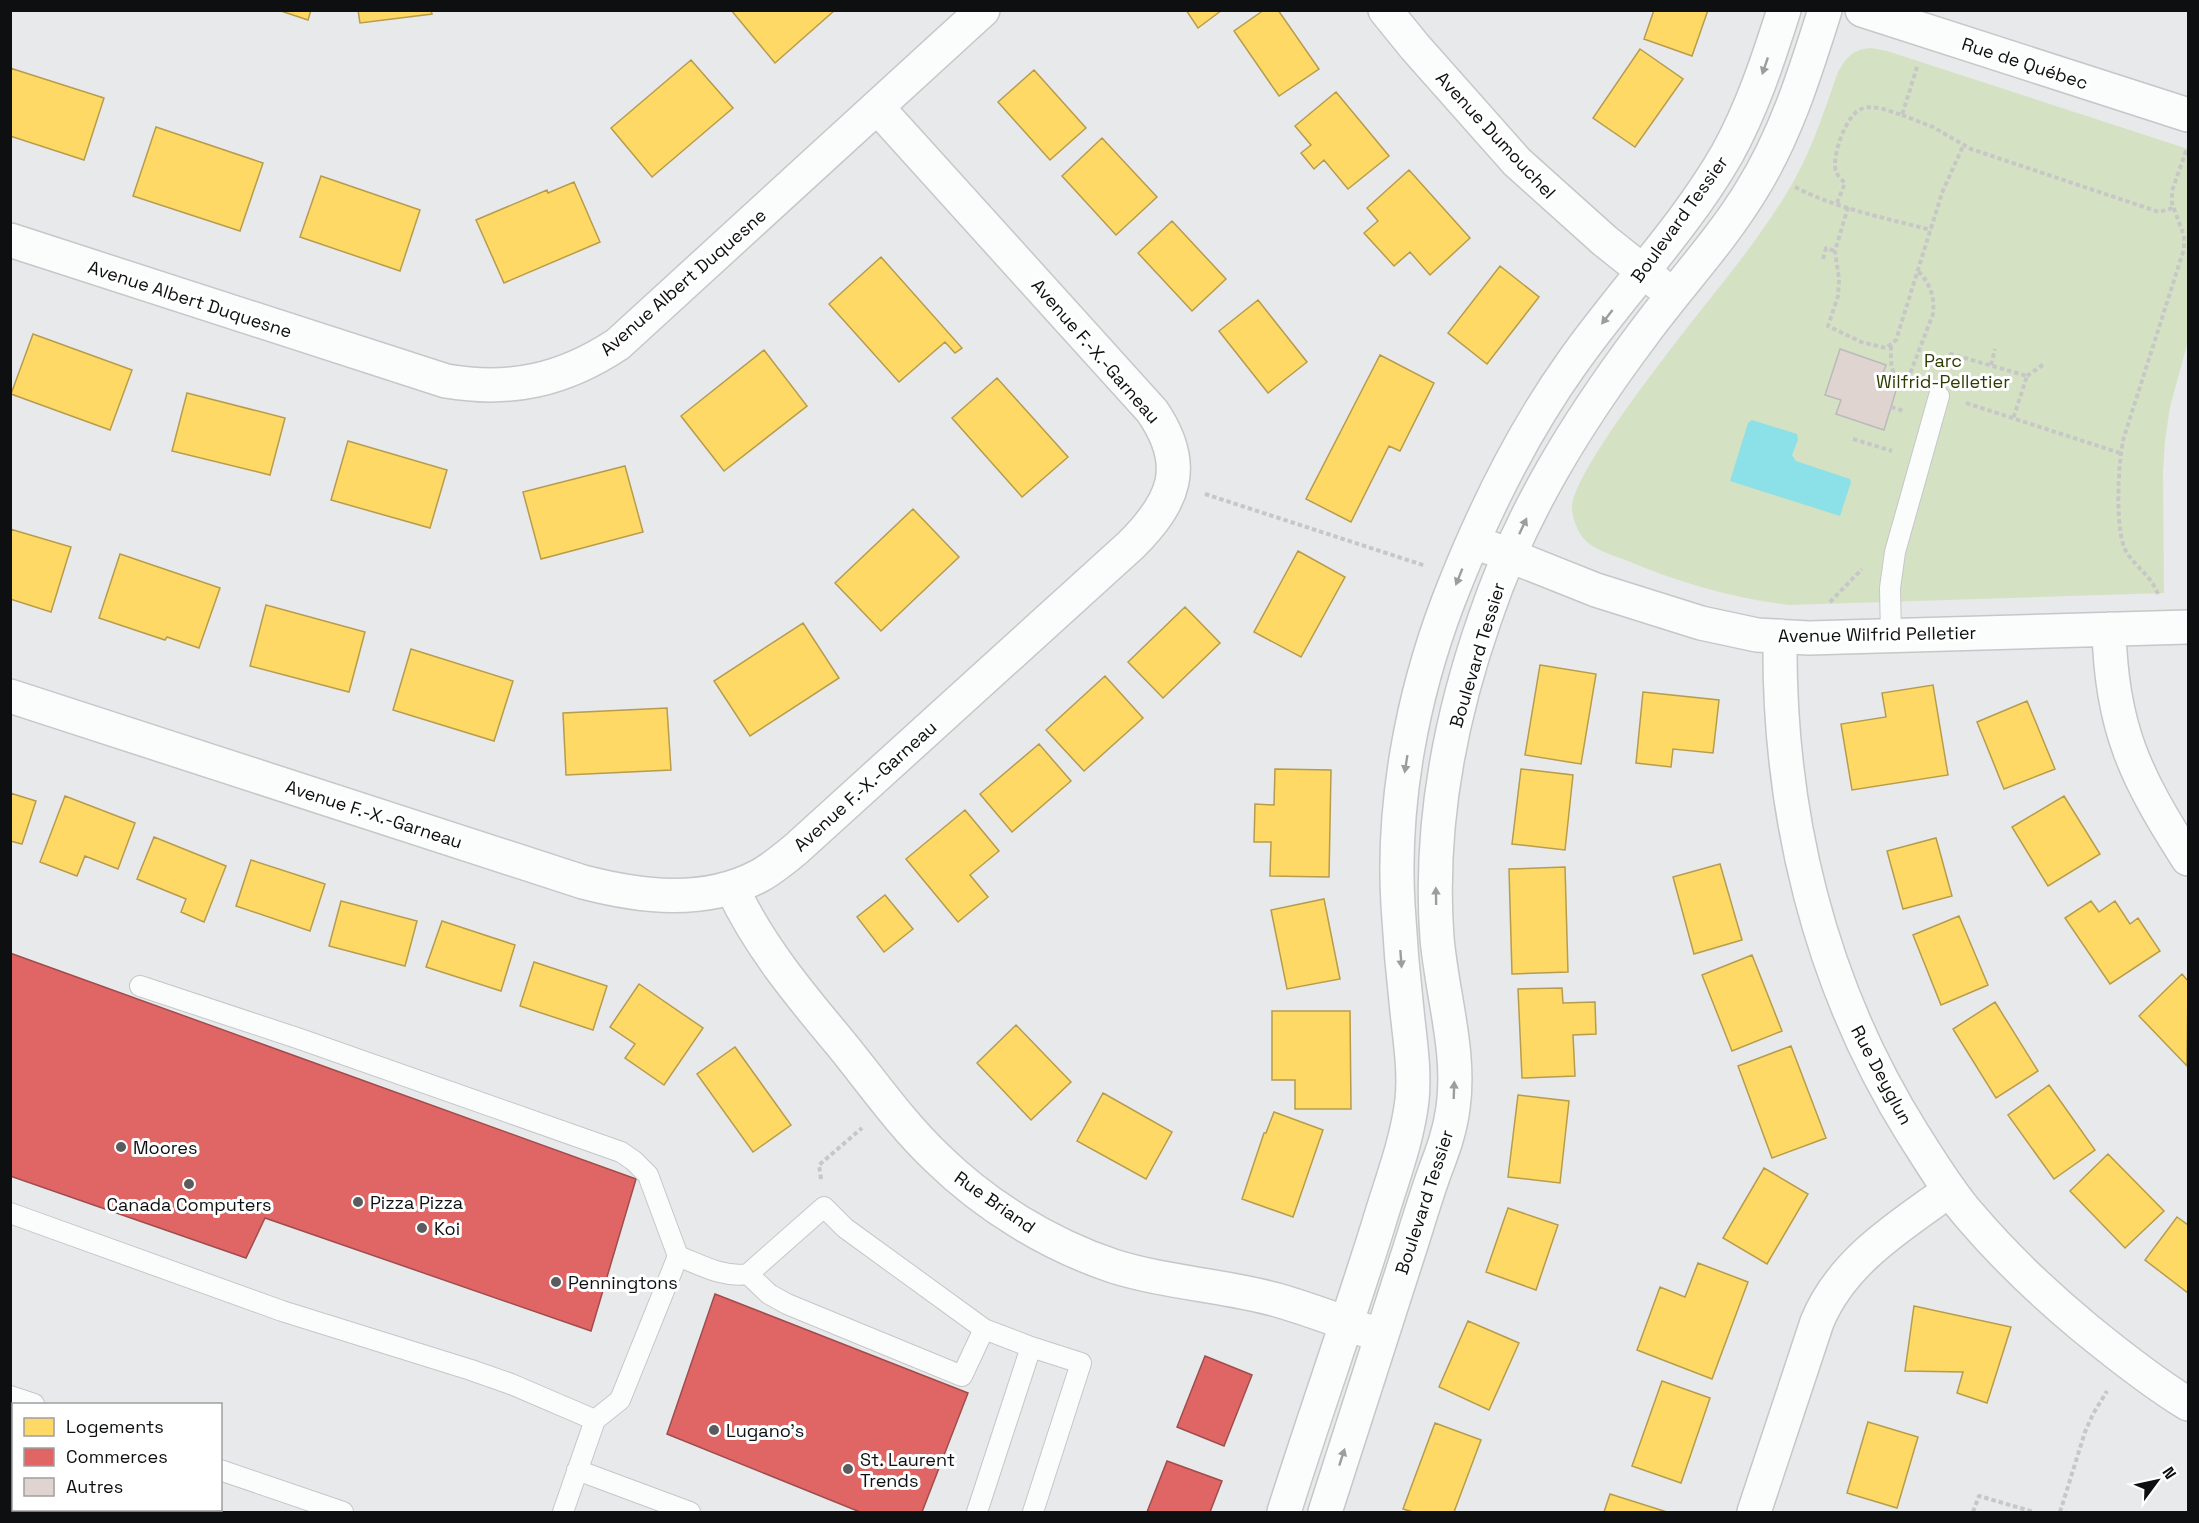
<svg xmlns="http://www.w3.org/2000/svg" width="2199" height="1523" viewBox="0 0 2199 1523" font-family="'Space Grotesk',sans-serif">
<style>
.green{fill:#d5e1c3}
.water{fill:#8ce0e8}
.homes{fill:#ffd966;stroke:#b79c4c;stroke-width:1.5}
.shops{fill:#e06666;stroke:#a14c4c;stroke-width:1.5}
.building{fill:#e0d4d0;stroke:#bababb;stroke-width:1.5}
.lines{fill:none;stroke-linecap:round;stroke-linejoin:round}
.service-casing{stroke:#c5c7c8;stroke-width:22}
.minor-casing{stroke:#c5c7c8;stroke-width:36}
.path{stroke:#c7c7c8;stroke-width:4;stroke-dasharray:4.5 3;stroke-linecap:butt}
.service{stroke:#fbfcfc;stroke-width:20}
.minor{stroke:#fbfcfc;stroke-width:33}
.oneway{fill:#9c9d9e}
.poi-dot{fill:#5a5b5d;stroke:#fff;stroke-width:2}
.labels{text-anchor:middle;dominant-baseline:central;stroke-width:6;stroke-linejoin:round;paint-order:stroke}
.street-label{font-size:18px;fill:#0e0f10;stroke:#fff}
.park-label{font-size:18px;fill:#2d3d01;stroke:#fff}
.poi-label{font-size:18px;fill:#0e0f10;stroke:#fff;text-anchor:start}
</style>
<rect width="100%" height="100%" fill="#e7e9eb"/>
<path class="green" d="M1871 48 1887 51 2188 149V341L2170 407 2165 441 2163 471 2164 593 1789 605C1733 598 1680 583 1628 561 1615 556 1598 551 1587 542 1579 535 1573 520 1572 510 1568 472 1706 305 1735 267 1753 244 1769 221 1785 196 1809 158 1823 115 1838 72 1846 57 1854 49 1871 48Z"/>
<path class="water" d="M1752 420 1797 434 1798 440 1792 455 1796 461 1850 479 1851 482 1840 516 1730 481 1748 423Z"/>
<path class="homes" d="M278 10H311L308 20Z
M358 10H431L432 14 360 23Z
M731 10H835L775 63Z
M1186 10H1222L1198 28Z
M1264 10H1278L1319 69 1279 96 1234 31Z
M1654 10H1708L1692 56 1644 39Z
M1640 49 1683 79 1635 147 1593 118Z
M691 60 733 108 652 177 611 128Z
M10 68 104 98 84 160 10 136Z
M1034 70 1086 128 1050 160 998 102Z
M1336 92 1389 156 1348 189 1324 160 1314 169 1301 153 1311 145 1295 126Z
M156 127 263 163 240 231 133 196Z
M1102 138 1157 197 1116 235 1062 176Z
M1409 170 1470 238 1430 275 1410 252 1394 266 1364 233 1378 221 1367 208Z
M321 176 420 210 400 271 300 237Z
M574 182 600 242 504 283 476 220 547 190 548 193Z
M1172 221 1226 279 1192 311 1138 253Z
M881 257 962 348 955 353 945 342 899 382 829 304Z
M1500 266 1539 297 1487 364 1448 333Z
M1258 300 1307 362 1268 393 1219 331Z
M33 334 132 370 110 430 11 394Z
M764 350 807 406 724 471 681 416Z
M1380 355 1434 383 1400 451 1389 446 1351 522 1306 499Z
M997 378 1068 457 1022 497 952 418Z
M187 393 285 418 270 475 172 451Z
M348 441 447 470 430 528 331 500Z
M625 466 643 532 541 559 523 492Z
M913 509 959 557 881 631 835 583Z
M10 529 71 547 51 612 10 599Z
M1298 551 1345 577 1301 657 1254 632Z
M120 554 220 588 199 648 167 637 165 640 99 618Z
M266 605 365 632 349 692 250 666Z
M1185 607 1220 643 1163 698 1128 662Z
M803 623 839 678 750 736 714 681Z
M411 649 513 681 494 741 393 710Z
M1540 665 1596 674 1581 764 1525 755Z
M1105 676 1143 718 1084 771 1046 730Z
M1933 685 1948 775 1852 790 1841 724 1886 717 1882 693Z
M1643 692 1719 700 1713 753 1673 749 1671 767 1636 763Z
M2027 701 2055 769 2004 789 1977 722Z
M667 708 671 770 566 775 563 713Z
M1039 744 1071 781 1012 832 980 794Z
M1275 769 1331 770 1329 877 1270 876 1271 842H1254L1255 804 1274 805Z
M1521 769 1573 775 1565 850 1512 844Z
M10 793 36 801 22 844 10 841Z
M65 796 135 823 118 869 85 856 77 876 40 862Z
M2064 796 2100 854 2048 886 2012 827Z
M965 810 999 851 970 875 988 897 958 922 906 859Z
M154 837 226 866 204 922 181 912 186 899 137 879Z
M1936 838 1952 896 1903 909 1887 851Z
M251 860 325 884 310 931 236 906Z
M1720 864 1742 940 1694 954 1673 877Z
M1565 867 1568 972 1512 974 1509 869Z
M885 895 913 929 884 952 857 917Z
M1324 899 1340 979 1287 989 1271 910Z
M341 901 417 921 405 966 329 946Z
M2091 901 2099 912 2115 901 2130 924 2138 918 2160 951 2110 984 2065 918Z
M1959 916 1988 985 1941 1005 1913 935Z
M442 921 515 945 501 991 426 967Z
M1752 955 1782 1031 1732 1051 1702 975Z
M534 962 607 986 593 1030 520 1006Z
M2182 974 2188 981 2187 1066 2139 1016Z
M639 984 703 1028 664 1085 625 1058 635 1044 610 1027Z
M1562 988 1563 1003 1595 1002 1596 1034 1573 1035 1575 1076 1522 1078 1518 989Z
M1995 1002 2038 1071 1996 1098 1953 1029Z
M1272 1011H1350L1351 1109H1295V1080H1272Z
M1016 1025 1071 1082 1031 1120 977 1063Z
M1791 1046 1826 1138 1772 1158 1738 1066Z
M735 1047 791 1125 753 1152 697 1074Z
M2049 1085 2095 1150 2054 1179 2008 1115Z
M1103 1093 1172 1132 1146 1179 1077 1141Z
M1518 1095 1569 1101 1560 1183 1508 1177Z
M1274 1112 1323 1130 1293 1217 1242 1199 1264 1133H1266Z
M2108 1154 2164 1211 2125 1248 2070 1191Z
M1764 1168 1808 1194 1767 1264 1723 1238Z
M1508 1208 1558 1225 1536 1290 1486 1272Z
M2177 1217 2188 1225V1293L2145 1260Z
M1698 1263 1748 1282 1712 1379 1637 1350 1660 1287 1685 1297Z
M1914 1306 2011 1327 1987 1403 1957 1393 1963 1372 1905 1371Z
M1468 1321 1519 1343 1489 1410 1439 1387Z
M1662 1381 1710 1398 1681 1483 1632 1466Z
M1868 1422 1918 1437 1897 1508 1847 1493Z
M1435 1423 1481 1440 1454 1512H1413L1403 1509Z
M1610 1494 1667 1512H1604Z"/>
<path class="shops" d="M10 953 636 1179 591 1331 265 1218 246 1258 10 1176Z
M715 1294 968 1393 922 1512H860L667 1434Z
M1205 1356 1252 1375 1224 1446 1177 1427Z
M1167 1461 1222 1481 1210 1512H1147Z"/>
<path class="building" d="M1840 349 1886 365 1881 378 1898 384 1884 430 1836 414 1841 400 1825 395Z"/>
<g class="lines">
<g class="service-casing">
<path id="service" d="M1891 636 1890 588 1895 552 1939 396
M140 986 300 1039 621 1152 634 1161 648 1175 678 1256 620 1400 595 1420 563 1512
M10 1213 282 1311 471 1370 511 1384 595 1420
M678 1256C701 1265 723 1278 748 1274L824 1207 845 1228 984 1329 1031 1347 977 1512
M748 1274 769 1294 787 1304 962 1376 984 1329
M1031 1347 1081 1363 1033 1512
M10 1396 34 1404
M220 1470 343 1512
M577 1470 690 1512
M74 1512 75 1510"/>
</g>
<g class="minor-casing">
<path id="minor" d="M1385 10 1415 47 1517 162 1605 241 1659 284
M1862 10 2188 115
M10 240 446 381C511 392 564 380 618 344L983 10
M1488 547 1596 590 1701 623 1757 635 1809 638 2188 627
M2109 629C2111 728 2136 778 2188 859
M1780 636C1778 812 1819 984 1913 1134 1931 1162 1948 1191 1970 1216 2005 1257 2044 1294 2085 1328 2118 1355 2152 1382 2188 1404
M10 696 583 882C641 897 704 905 759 876 772 869 784 859 796 849L1131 545C1174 502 1190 466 1152 411L877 107
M732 888C759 946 800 995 841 1044 872 1082 901 1124 937 1158 986 1206 1048 1244 1113 1266 1167 1283 1223 1285 1277 1300 1308 1309 1338 1320 1367 1331
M1284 1512C1314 1417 1348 1322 1378 1226 1390 1185 1407 1143 1412 1100 1415 1070 1410 1041 1407 1011 1403 976 1400 941 1398 905 1392 804 1412 697 1448 602 1480 519 1520 436 1572 363 1621 293 1684 229 1727 154 1752 109 1768 60 1784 10
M1325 1512C1353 1424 1381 1336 1410 1248 1418 1223 1426 1196 1435 1171 1443 1150 1450 1131 1453 1108 1461 1052 1442 995 1437 938 1429 829 1449 721 1485 618 1520 514 1577 422 1643 334 1678 286 1720 242 1751 191 1786 135 1805 73 1825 10
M1754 1512 1817 1322C1842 1261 1899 1227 1950 1190"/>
</g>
<path class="path" d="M1902 115 1933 127 1971 149 2159 212 2173 208
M1795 187C1837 209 1886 218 1931 230
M1837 203 1845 183C1842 180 1838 176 1836 172 1831 157 1846 115 1861 109 1874 104 1889 111 1902 115L1918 64
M1848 207 1835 251 1839 279 1838 296 1828 326 1861 342 1886 348 1896 340 1942 193 1963 146
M1823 259 1826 248 1835 251
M1891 346C1891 362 1889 378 1907 383
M1991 365 1995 349
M1946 370 1951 354 2027 376 2013 419
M2027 376 2044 364
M1912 389 1905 387 1933 314C1935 297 1930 283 1918 271
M1966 403 2120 453
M1891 407 1904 411
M1853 439 1892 451
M1205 494 1426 566
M2158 594C2151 576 2137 568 2127 553 2114 534 2118 459 2124 437L2184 249V236L2172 203V191L2187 148
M1830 602 1862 569
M821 1179 819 1165 862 1128
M1973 1512 1979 1496 2034 1512
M2060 1512 2085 1432 2093 1414 2107 1391"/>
<use href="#service" class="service"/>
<use href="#minor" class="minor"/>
</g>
<defs><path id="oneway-solid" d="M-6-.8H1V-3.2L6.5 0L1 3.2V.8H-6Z" transform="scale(1.5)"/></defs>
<g class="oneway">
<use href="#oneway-solid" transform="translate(1765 66) rotate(109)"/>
<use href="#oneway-solid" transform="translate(1607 317) rotate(128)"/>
<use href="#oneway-solid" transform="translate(1523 526) rotate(-65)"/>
<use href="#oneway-solid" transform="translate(1459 577) rotate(112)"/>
<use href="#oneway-solid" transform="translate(1406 764) rotate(99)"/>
<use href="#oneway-solid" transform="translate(1436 896) rotate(-91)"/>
<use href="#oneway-solid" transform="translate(1401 959) rotate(86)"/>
<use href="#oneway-solid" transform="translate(1454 1090) rotate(-88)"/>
<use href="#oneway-solid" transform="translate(1342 1457) rotate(-72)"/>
</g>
<g class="poi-dot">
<circle cx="121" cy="1147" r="6"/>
<circle cx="189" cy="1184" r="6"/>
<circle cx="358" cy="1202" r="6"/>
<circle cx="422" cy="1228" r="6"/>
<circle cx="556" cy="1282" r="6"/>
<circle cx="714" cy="1430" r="6"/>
<circle cx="848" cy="1469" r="6"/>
</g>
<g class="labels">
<g class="street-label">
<text transform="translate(2025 63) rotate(18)">Rue de Québec</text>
<text transform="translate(1496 135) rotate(47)">Avenue Dumouchel</text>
<text transform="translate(1679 219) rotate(-54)">Boulevard Tessier</text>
<text transform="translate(683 282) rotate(-41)">Avenue Albert Duquesne</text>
<text transform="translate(190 299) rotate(18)">Avenue Albert Duquesne</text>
<text transform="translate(1096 351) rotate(49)">Avenue F.-X.-Garneau</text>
<text transform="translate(1877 634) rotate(-1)">Avenue Wilfrid Pelletier</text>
<text transform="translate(1477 655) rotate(-73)">Boulevard Tessier</text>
<text transform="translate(865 786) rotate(-42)">Avenue F.-X.-Garneau</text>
<text transform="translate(374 814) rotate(18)">Avenue F.-X.-Garneau</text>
<text transform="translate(1882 1075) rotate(62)">Rue Deyglun</text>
<text transform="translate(995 1202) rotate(35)">Rue Briand</text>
<text transform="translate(1424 1202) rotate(-72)">Boulevard Tessier</text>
</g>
<g class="park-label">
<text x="1943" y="360">Parc<tspan x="1943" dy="21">Wilfrid-Pelletier</tspan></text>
</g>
<g class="poi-label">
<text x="133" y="1147">Moores</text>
<text x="370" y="1202">Pizza Pizza</text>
<text x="189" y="1204" text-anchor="middle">Canada Computers</text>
<text x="434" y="1228">Koi</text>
<text x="568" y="1282">Penningtons</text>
<text x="726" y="1430">Lugano's</text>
<text x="860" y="1459">St. Laurent<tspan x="860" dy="21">Trends</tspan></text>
</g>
</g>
<rect width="2199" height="1523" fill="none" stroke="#0e0f10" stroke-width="24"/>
<rect x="12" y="1403" width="210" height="108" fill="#ffffff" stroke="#9f9f9f" stroke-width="1.5"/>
<rect x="24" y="1418" width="30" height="18" fill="#ffd966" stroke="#9f9f9f" stroke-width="1.5"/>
<text x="66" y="1433" font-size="18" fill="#0e0f10">Logements</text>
<rect x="24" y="1448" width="30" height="18" fill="#e06666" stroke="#9f9f9f" stroke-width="1.5"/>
<text x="66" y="1463" font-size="18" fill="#0e0f10">Commerces</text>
<rect x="24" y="1478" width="30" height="18" fill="#e0d4d0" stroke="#9f9f9f" stroke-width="1.5"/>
<text x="66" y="1493" font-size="18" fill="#0e0f10">Autres</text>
<g transform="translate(2157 1481) rotate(57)" stroke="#ffffff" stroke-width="4.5" paint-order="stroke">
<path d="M0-4.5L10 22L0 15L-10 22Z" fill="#0e0f10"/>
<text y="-9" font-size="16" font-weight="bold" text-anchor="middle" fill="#0e0f10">N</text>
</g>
</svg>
